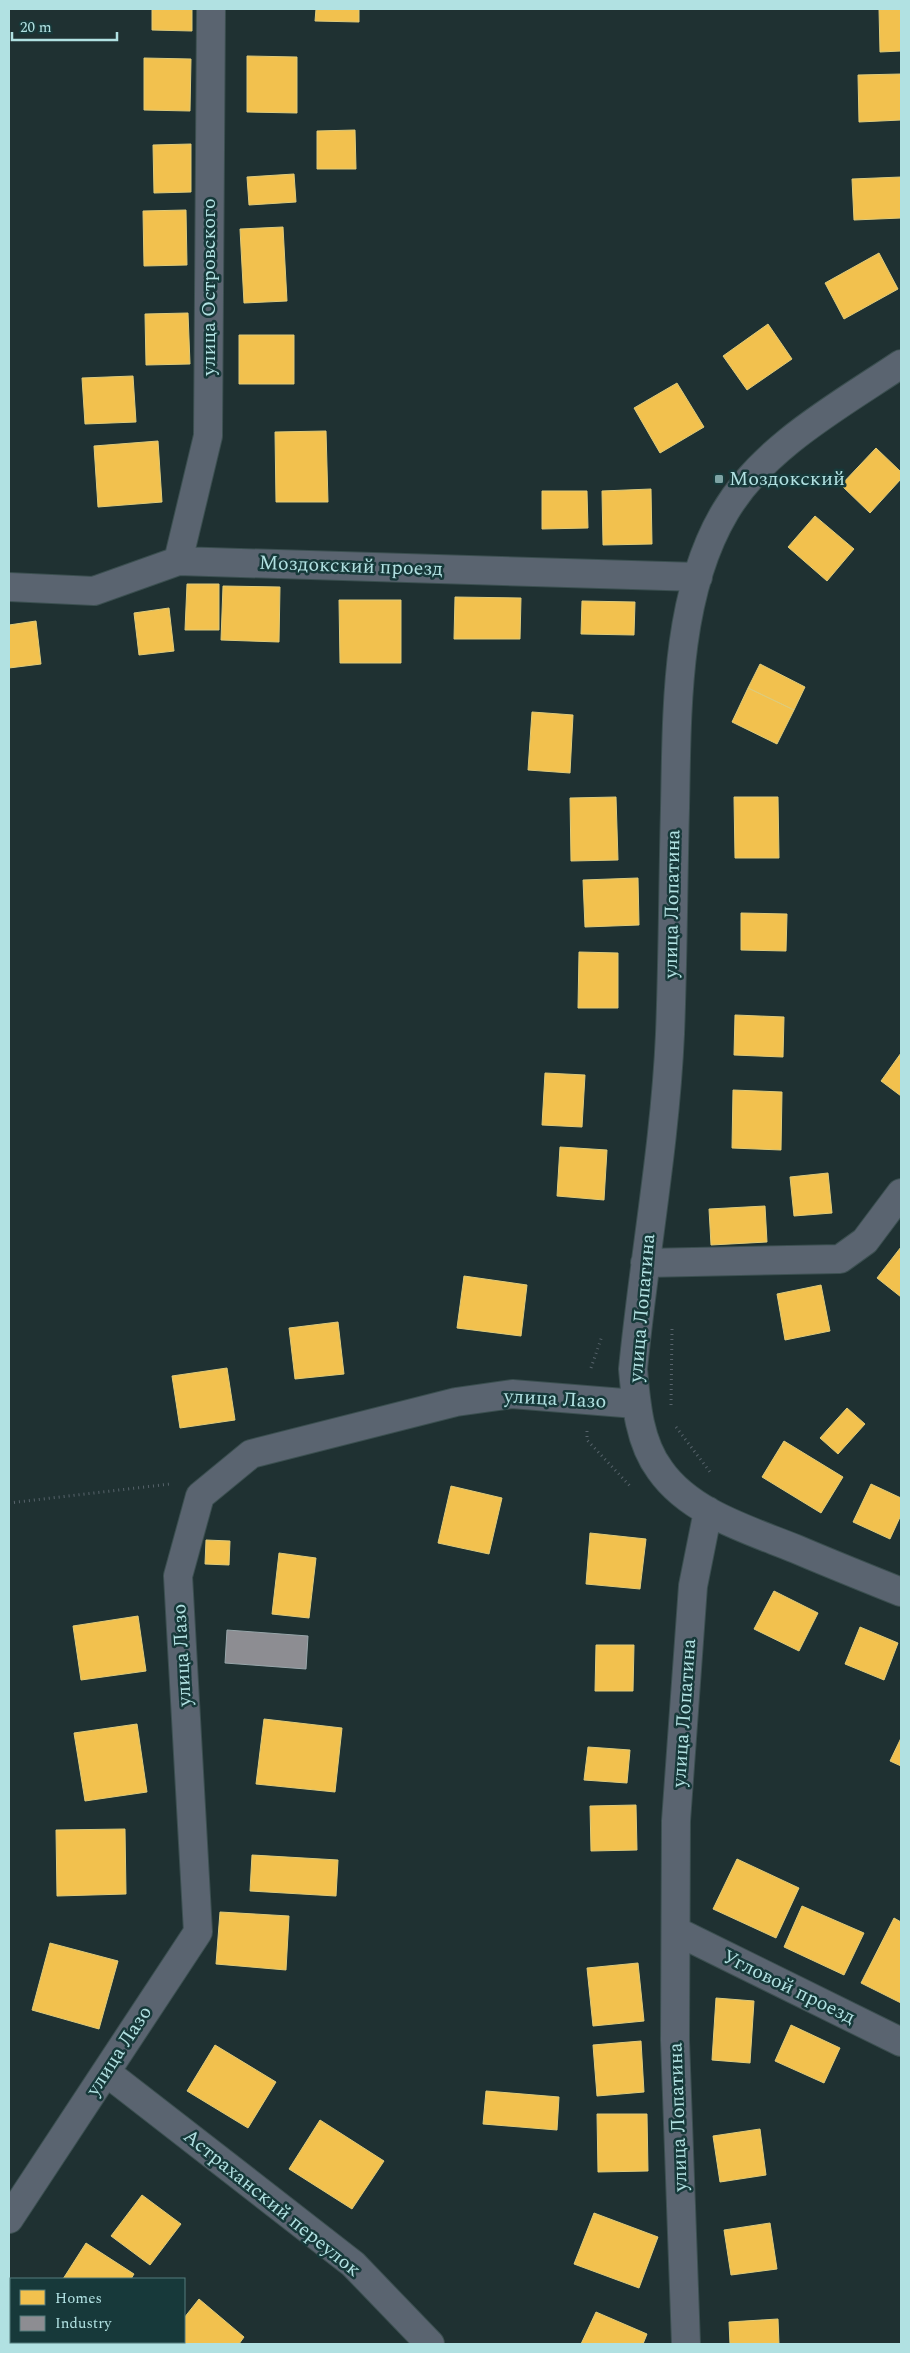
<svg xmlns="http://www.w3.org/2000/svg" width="910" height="2353" viewBox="0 0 910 2353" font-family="Spectral,serif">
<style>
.homes{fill:#f2c14e;stroke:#decb7a}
.industry{fill:#8d8d92;stroke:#98a6aa}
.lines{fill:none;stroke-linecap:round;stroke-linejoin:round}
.minor-casing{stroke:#3b4f50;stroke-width:30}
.path{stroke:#57636b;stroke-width:3;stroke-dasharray:1 4;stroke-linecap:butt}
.minor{stroke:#5a6470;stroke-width:28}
.poi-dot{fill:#7ea3a4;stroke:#17393a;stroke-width:2}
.labels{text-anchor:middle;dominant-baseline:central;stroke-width:5;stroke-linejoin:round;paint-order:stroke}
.street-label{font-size:20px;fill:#b1e1e2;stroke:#17393a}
.poi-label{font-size:20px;fill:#b1e1e2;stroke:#17393a;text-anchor:start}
</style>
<rect width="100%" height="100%" fill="#1f3132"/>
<path class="homes" d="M152 9H192V31L152 30Z
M316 9H359V22L315 21Z
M879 9H901V51L880 52Z
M247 56 297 57V113L247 112Z
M144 58 191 59 190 111 144 110Z
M901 74V120L859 122 858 75Z
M355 130 356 169H317V131Z
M191 144V192L154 193 153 145Z
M294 174 296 202 249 205 247 177Z
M901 177V218L854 220 852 179Z
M186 210 187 265 144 266 143 211Z
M283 227 287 301 244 303 240 229Z
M879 253 898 289 844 319 825 283Z
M188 313 190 364 146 365 145 314Z
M768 324 792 359 747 390 723 356Z
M239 335H294V384H239Z
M133 376 136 422 85 424 82 378Z
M677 383 704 427 660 453 634 408Z
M326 431 328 502H276L275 432Z
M158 441 162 502 98 507 94 446Z
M876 448 901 472V479L870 513 841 485Z
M651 489 652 544 603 545 602 491Z
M542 491H587L588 528 542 529Z
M815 516 854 549 827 581 788 547Z
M187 584H219V630H185Z
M223 586 280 587 279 642 221 640Z
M455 597 521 598 520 639H454Z
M339 600H401V663H340Z
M582 601 635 602 634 635 581 634Z
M169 608 174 651 139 655 134 613Z
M36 621 41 664 9 668V625Z
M760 664 805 687 794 710 748 688Z
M748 688 794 710 777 744 732 722Z
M532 712 573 715 570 773 528 770Z
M616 797 618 860 571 861 570 798Z
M734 797H778L779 858H735Z
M638 878 639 925 585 927 583 880Z
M741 913 787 914 786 951 741 950Z
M579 952 618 953V1008H578Z
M735 1015 784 1017 783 1057 734 1055Z
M901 1053V1096L881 1081Z
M545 1073 585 1075 582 1127 542 1125Z
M733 1090 782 1092 781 1150 732 1148Z
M560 1147 607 1150 604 1200 557 1196Z
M828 1173 832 1213 794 1216 790 1177Z
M765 1206 767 1242 711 1245 709 1209Z
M901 1247V1297L877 1278Z
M464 1276 527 1285 521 1336 457 1328Z
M821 1285 830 1331 785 1340 777 1294Z
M338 1322 344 1374 295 1379 289 1328Z
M227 1368 235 1420 180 1428 172 1376Z
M847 1408 865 1424 838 1454 820 1438Z
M784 1441 843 1477 821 1513 762 1477Z
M871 1484 901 1498V1515L890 1539 853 1522Z
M451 1486 502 1498 489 1554 438 1543Z
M590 1533 646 1539 640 1589 586 1584Z
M206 1540 230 1541 229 1565 205 1564Z
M279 1553 316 1558 309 1618 272 1614Z
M774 1591 818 1613 799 1651 754 1629Z
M138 1616 146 1671 81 1680 73 1626Z
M860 1627 898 1643 884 1680 845 1664Z
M596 1645H634L633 1691H595Z
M264 1719 342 1728 335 1792 256 1784Z
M137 1724 147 1792 85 1801 74 1733Z
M901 1738V1766L890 1761Z
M588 1747 630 1750 627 1783 584 1780Z
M636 1805 637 1850 591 1851 590 1806Z
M125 1829 126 1894 57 1896 56 1830Z
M252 1855 338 1860 336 1896 250 1891Z
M737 1859 799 1888 776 1938 713 1909Z
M802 1906 864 1933 844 1975 784 1947Z
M220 1912 289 1916 286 1970 216 1964Z
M894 1918 901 1922V2003L861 1983Z
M50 1943 118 1961 99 2029 32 2010Z
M638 1963 644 2021 593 2026 587 1968Z
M716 1998 754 2001 750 2063 712 2060Z
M791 2025 840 2048 824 2083 775 2061Z
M641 2041 644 2092 597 2096 593 2045Z
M215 2045 276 2082 248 2128 187 2091Z
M486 2091 559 2097 557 2130 483 2124Z
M597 2114H647L648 2171 598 2172Z
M320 2120 384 2161 352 2209 289 2169Z
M760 2129 766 2175 720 2182 713 2136Z
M142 2195 181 2224 150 2265 111 2236Z
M594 2213 658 2237 639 2288 574 2264Z
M770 2223 777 2269 731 2275 724 2230Z
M86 2243 134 2274 131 2279H63Z
M199 2299 244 2337 239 2344H162L164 2342H184V2318Z
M596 2312 647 2334 643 2344H581Z
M778 2319 779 2344H730L729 2322Z"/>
<path class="industry" d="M227 1630 308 1636 306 1669 225 1663Z"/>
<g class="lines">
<g class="minor-casing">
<path id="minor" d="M901 364C840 405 763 447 725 512 675 596 677 712 675 808 673 883 673 959 670 1034 665 1146 644 1257 633 1369 636 1403 639 1442 660 1470 690 1513 749 1530 796 1549 831 1564 866 1578 901 1592
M178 561 208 436 211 9
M9 587 94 591 178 561 698 577
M645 1263 840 1259 865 1241 901 1193
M676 1931 901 2042
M106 2072 353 2264 430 2344
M9 2219 198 1932 178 1576 200 1496 251 1454 456 1402 512 1394 636 1404
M686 2344 675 2040 676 1821 693 1586 708 1511"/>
</g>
<path class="path" d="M591 1368 602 1336
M671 1405 672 1329
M676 1427 710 1472
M587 1431V1440L630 1486
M9 1503 170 1484"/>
<use href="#minor" class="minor"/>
</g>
<rect class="poi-dot" x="714" y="474" width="10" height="10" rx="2.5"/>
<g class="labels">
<g class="street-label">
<text transform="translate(209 287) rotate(-90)">улица Островского</text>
<text transform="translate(351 566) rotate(2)">Моздокский проезд</text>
<text transform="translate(672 904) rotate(-89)">улица Лопатина</text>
<text transform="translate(642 1308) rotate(-85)">улица Лопатина</text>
<text transform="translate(555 1399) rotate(3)">улица Лазо</text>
<text transform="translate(182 1655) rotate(-93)">улица Лазо</text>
<text transform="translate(684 1713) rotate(-86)">улица Лопатина</text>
<text transform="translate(789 1987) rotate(26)">Угловой проезд</text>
<text transform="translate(119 2051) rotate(-57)">улица Лазо</text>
<text transform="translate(678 2117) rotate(-92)">улица Лопатина</text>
<text transform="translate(272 2203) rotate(39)">Астраханский переулок</text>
</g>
<g class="poi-label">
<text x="729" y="479">Моздокский</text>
</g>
</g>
<rect width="910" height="2353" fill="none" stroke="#b1e1e2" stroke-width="20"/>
<rect x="10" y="2278" width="175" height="65" fill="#17393a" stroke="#557c7d"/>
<rect x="20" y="2290" width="25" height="15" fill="#f2c14e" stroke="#557c7d"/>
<text x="55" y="2303" font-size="15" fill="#b1e1e2">Homes</text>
<rect x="20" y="2316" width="25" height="15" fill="#8d8d92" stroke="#557c7d"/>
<text x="55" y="2328" font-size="15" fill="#b1e1e2">Industry</text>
<path d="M12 32v8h105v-8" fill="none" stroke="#b1e1e2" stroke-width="2.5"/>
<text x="20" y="32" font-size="15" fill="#b1e1e2" stroke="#17393a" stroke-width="4" paint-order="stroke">20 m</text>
</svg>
